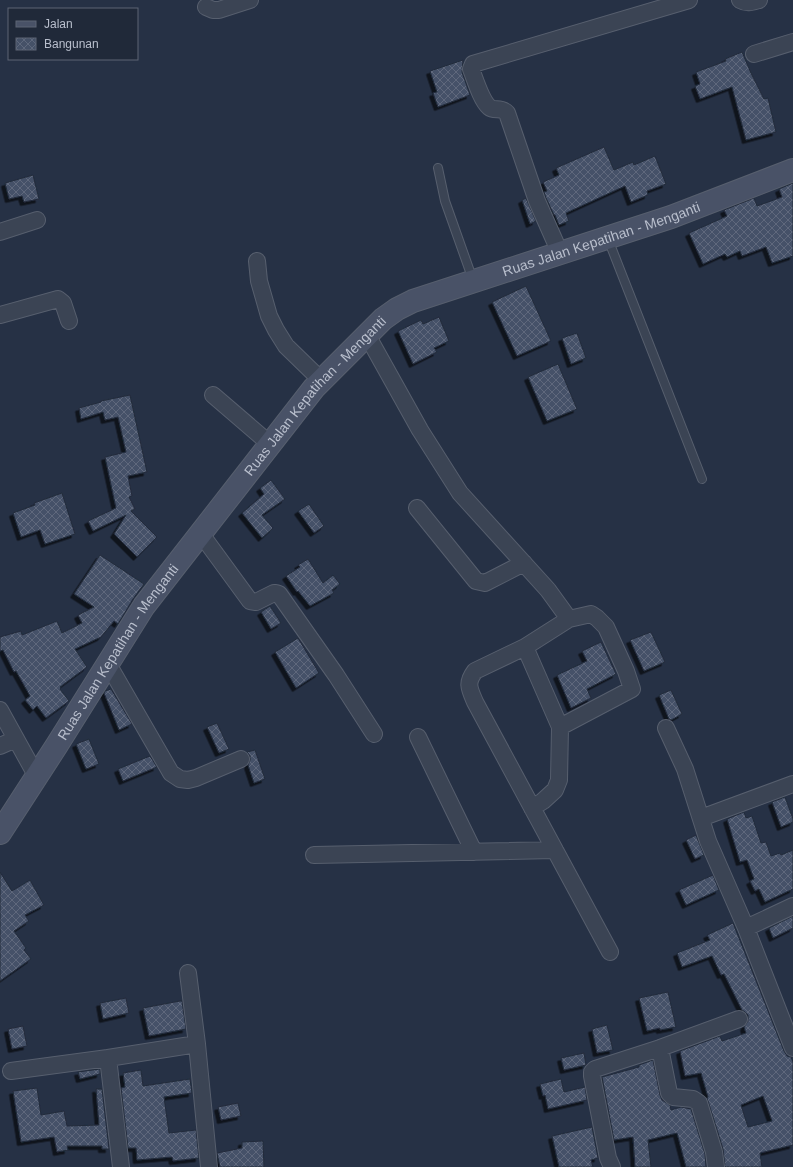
<svg xmlns="http://www.w3.org/2000/svg" width="793" height="1167" viewBox="0 0 793 1167" font-family="Helvetica,sans-serif">
<style>
.building{fill:url(#building-cross-hatch);stroke:#222b3b;fill-rule:evenodd;filter:url(#shadow)}
.lines{fill:none;stroke-linecap:round;stroke-linejoin:round}
.service-casing{stroke:#575f6e;stroke-width:10}
.minor-casing{stroke:#575f6e;stroke-width:18}
.secondary-casing{stroke:#575f6e;stroke-width:24}
.service{stroke:#3b4454;stroke-width:8}
.minor{stroke:#3b4454;stroke-width:16}
.secondary{stroke:#495267;stroke-width:22}
.labels{text-anchor:middle;dominant-baseline:central;stroke-width:3;stroke-linejoin:round;paint-order:stroke}
.street-label{font-size:14px;fill:#b9bfcd;stroke:#202939}
</style>
<defs>
<pattern id="building-cross-hatch" width="8" height="8" patternUnits="userSpaceOnUse"><rect width="8" height="8" fill="#455167"/><path d="M0 0l8 8M0 8l8-8" fill="none" stroke="#5e687c"/></pattern>
<filter id="shadow"><feDropShadow dx="-3.5" dy="3.5" stdDeviation="0" flood-color="#0009"/></filter>
</defs>
<rect width="100%" height="100%" fill="#263145"/>
<path class="building" d="M742 52 751 73 764 99 768 98 776 132 746 140 732 87 700 99 695 86 700 84 696 72 726 61 725 59Z
M463 60 462 72 470 95 438 107 433 93 437 92 430 71Z
M604 147 614 170 633 162 634 165 655 156 666 184 647 191 648 195 631 202 625 186 566 213 569 221 559 225 555 215H554L546 198 544 192 547 191 543 182 559 175 556 168Z
M33 175 39 199 24 202 22 196 9 199 5 183Z
M793 183V256L772 263 766 247 742 256 740 251 727 257 725 254 703 264 689 233 727 216 724 210 754 198 757 206 782 197 779 189Z
M526 198 536 221 530 224 522 200Z
M526 286 551 341 517 356 492 302Z
M439 317 449 341 434 348 437 352 413 364 398 331 421 320 423 324Z
M577 333 586 358 571 364 562 338Z
M558 364 577 409 547 421 528 377Z
M130 395 147 472 128 476 132 496 129 497 135 509 131 511 157 537 137 557 114 534 126 515 93 531 88 521 116 508 105 457 126 452 118 417 105 420 103 412 81 419 79 408 101 402V401Z
M271 480 285 499 262 515 273 528 262 538 242 513 264 494 260 488Z
M62 493 75 534 45 544 40 530 21 537 13 513 35 505 34 503Z
M309 504 324 526 314 533 298 511Z
M100 555 144 584 133 599 118 624 114 621 101 637 75 649 87 667 60 687 61 688 60 689 69 701 46 718 37 706 33 710 25 700 30 696 16 671 14 672 3 650 0 651V637L21 631 22 635 57 621 62 633 82 623 78 615 94 607 74 594Z
M308 559 323 583 333 575 340 584 332 590 334 593 310 606 298 591 297 592 286 576 300 567 298 565Z
M270 606 281 623 271 629 261 612Z
M651 632 665 662 644 671 630 640Z
M298 638 319 673 296 688 275 652Z
M601 642 616 674 587 689 591 698 571 708 557 675 587 661 582 651Z
M111 689 132 724 119 730 104 693 105 691Z
M671 690 682 714 671 720 669 719 659 695Z
M217 723 229 749 219 753 207 727Z
M89 739 99 764 86 769 76 744Z
M255 750 265 779 254 783 248 765 250 760V756L247 752Z
M150 756 157 767 123 781 118 769Z
M785 797 793 819V822L781 827 772 802Z
M744 812 746 818 752 816 761 843 766 842 771 856 780 853 781 855 793 850V889L765 902 759 889 755 891 750 881 754 879 747 860 740 862 727 819Z
M696 835 704 855 695 859 686 840Z
M0 872 12 891 30 880 44 905 25 915 29 921 14 931 26 948 24 950 31 959 0 981Z
M713 875 719 890 686 905 679 890Z
M793 916V928L773 938 769 928Z
M733 923 784 1051 787 1056 791 1057 793 1062V1145L760 1153 762 1167H725L723 1149 707 1098 708 1097 701 1073 685 1076 680 1051 720 1036 722 1041 746 1033 744 1027 748 1021V1015L745 1012 742 1010 724 974 721 975 712 956 682 967 677 953 710 940 707 935ZM763 1096 772 1121 748 1127 741 1105Z
M668 992 676 1027 660 1030V1028L647 1031 639 998Z
M126 998 129 1013 103 1019 100 1003Z
M180 1001H182L186 1029 149 1036 143 1008Z
M607 1025 613 1050 597 1053 592 1029Z
M23 1026 27 1046 12 1049 8 1029Z
M584 1053 586 1065 564 1070 561 1058Z
M653 1060 660 1095 662 1100 670 1105 671 1110 681 1107 691 1109 705 1154 706 1167H686L677 1133 648 1140 651 1167H635L633 1137 614 1140 602 1077 639 1067V1065Z
M100 1069V1074L80 1079 78 1072Z
M141 1070 143 1086 190 1079 192 1093 164 1097 169 1133 196 1130 199 1158 173 1161 172 1157 137 1160 136 1148H128L121 1088 125 1087 123 1073Z
M561 1079 564 1092 585 1087 587 1100 548 1109 545 1095 543 1096 540 1084Z
M37 1088 41 1115 64 1111 67 1126 99 1125 96 1089H102L109 1149H102V1146H67L68 1150 57 1152 54 1137 21 1142 13 1091Z
M238 1103 241 1116 221 1120 218 1107Z
M592 1127 598 1158 591 1160 593 1167H559L552 1136Z
M263 1141 264 1167H220L217 1153 242 1148V1142Z"/>
<g class="lines">
<g class="service-casing">
<path id="service" d="M438 168 445 201 473 280
M608 239 702 479"/>
</g>
<g class="minor-casing">
<path id="minor" d="M740 0C747 4 752 2 759 0
M206 7 213 10H219L250 0
M754 54 793 42
M0 232 37 220
M560 253 537 201 507 113C500 106 495 112 489 107 481 100 475 79 471 69L473 64 689 0
M257 261 259 281 269 316 276 330 286 346 321 380
M0 315 58 299 63 303 69 321
M367 335 420 430 460 493 548 590 569 619
M213 395 270 444
M417 508 476 581 485 583 524 563
M201 534 250 601 256 602 274 593H276L279 594 336 675 374 734
M525 647 560 727 559 780 555 790 543 801 532 808
M108 664 171 773 180 779 188 780 196 778 241 759
M0 710 37 777
M560 727 632 689 626 671 606 627 597 618 591 614 569 619 525 647 475 671C466 683 469 688 475 702L610 952
M666 728 685 769 708 841 746 928 793 1048
M418 737 474 852
M0 746 16 739
M701 818 793 784
M314 855 555 850
M746 928 793 906
M188 973 197 1044 209 1167
M660 1048 669 1093 673 1097 693 1099 699 1103 714 1152 716 1167
M11 1071 108 1058
M121 1167 108 1058 197 1044
M612 1167 608 1158 592 1076V1072L595 1069 660 1048 739 1019"/>
</g>
<g class="secondary-casing">
<g id="secondary">
<path id="s1" d="M0 833 57 745 144 606 314 388 383 319 397 309 413 301 671 217 793 170"/>
</g>
</g>
<use href="#service" class="service"/>
<use href="#minor" class="minor"/>
<use href="#secondary" class="secondary"/>
</g>
<g class="labels">
<g class="street-label">
<text stroke="none"><textPath href="#s1" startOffset="876">Ruas Jalan Kepatihan - Menganti</textPath></text>
<text stroke="none"><textPath href="#s1" startOffset="540">Ruas Jalan Kepatihan - Menganti</textPath></text>
<text stroke="none"><textPath href="#s1" startOffset="216">Ruas Jalan Kepatihan - Menganti</textPath></text>
</g>
</g>
<rect x="8" y="8" width="130" height="52" fill="#202939" stroke="#5d6574"/>
<rect x="16" y="21" width="20" height="6" fill="#495267" stroke="#5d6574"/>
<text x="44" y="28" font-size="12" fill="#b9bfcd">Jalan</text>
<rect x="16" y="38" width="20" height="12" fill="url(#building-cross-hatch)" stroke="#5d6574"/>
<text x="44" y="48" font-size="12" fill="#b9bfcd">Bangunan</text>
</svg>
